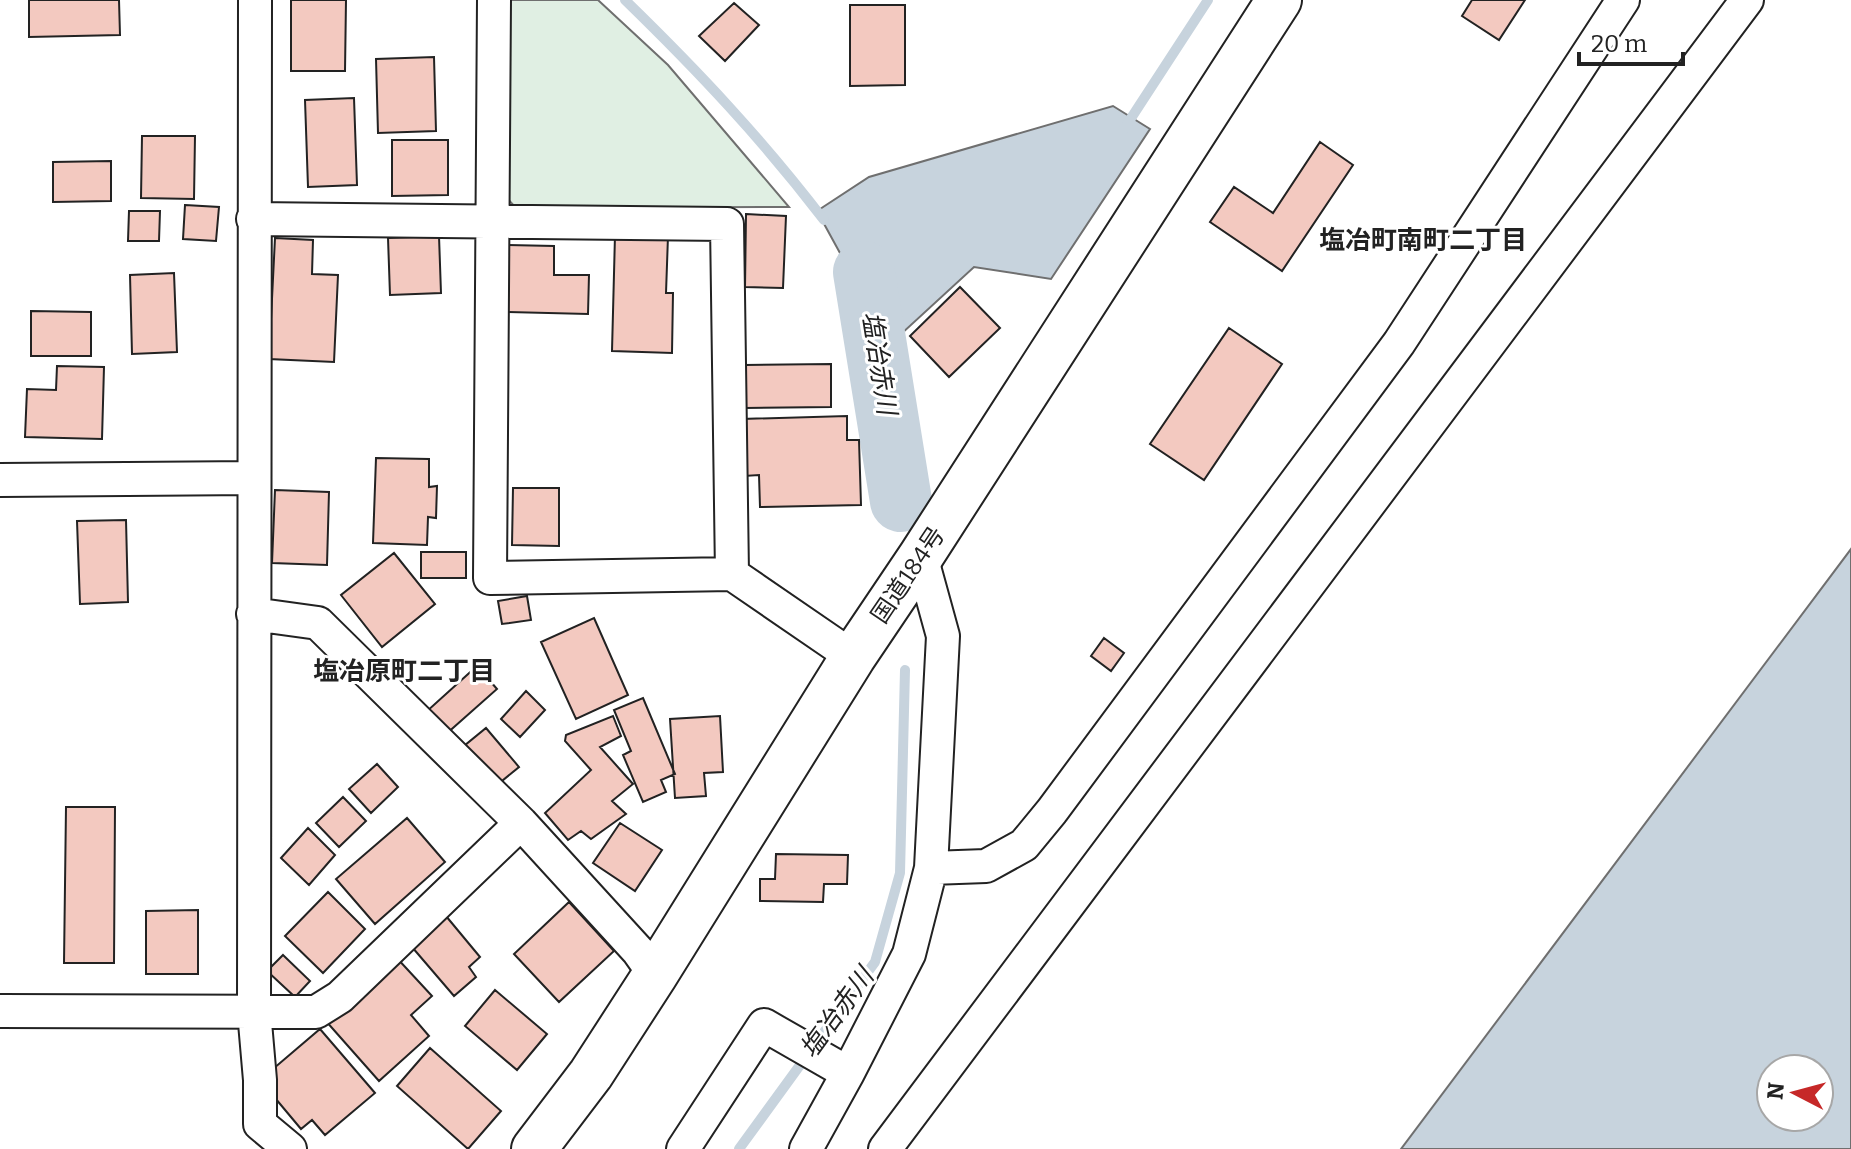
<svg xmlns="http://www.w3.org/2000/svg" width="1851" height="1149" viewBox="0 0 1851 1149" font-family="Bitter,'Noto Sans JP',serif">
<style>
.green{fill:#e0efe3;stroke:#6f6f6f;stroke-width:2}
.water{fill:#c7d3dd;stroke:#6f6f6f;stroke-width:2;fill-rule:evenodd}
.lines{fill:none;stroke-linecap:round;stroke-linejoin:round}
.stream{stroke:#c7d3dd;stroke-width:10}
.river{stroke:#c7d3dd;stroke-width:62}
.building{fill:#f3c9c0;stroke:#222;stroke-width:2}
.street-casing{stroke:#222;stroke-width:36}
.highway-casing{stroke:#222;stroke-width:48}
.street{stroke:#fff;stroke-width:32}
.highway{stroke:#fff;stroke-width:44}
.labels{text-anchor:middle;dominant-baseline:central;stroke-width:6;stroke-linejoin:round;paint-order:stroke}
.street-label{font-size:24px;fill:#222;stroke:#fff}
.neighbourhood-label{font-size:26px;font-weight:bold;fill:#222;stroke:#fff}
.water-label{font-size:26px;font-style:italic;fill:#222;stroke:#fff}
</style>
<rect width="100%" height="100%" fill="#fff"/>
<path class="green" d="M503 0H598L668 65 789 207 516 208 505 196Z"/>
<path class="water" d="M1113 106 1150 129 1051 279 974 267 899 336 863 350 846 264 817 211 869 177Z
M1851 549V1149H1401ZM1819 1069V1117H1771V1069Z"/>
<g class="lines">
<path class="stream" d="M625 0C698 71 762 139 824 220
M1124 129 1208 0
M739 1149 875 962 900 873 905 670"/>
<path class="river" d="M864 272 901 501"/>
</g>
<path class="building" d="M29 0H119L120 35 29 37Z
M291 0H346L345 71H291Z
M1472 0H1525L1499 40 1462 16Z
M734 3 759 25 725 61 699 36Z
M850 5H905V85L850 86Z
M434 57 436 131 378 133 376 59Z
M354 98 357 185 308 187 305 100Z
M142 136H195L194 199 141 198Z
M392 140H448V195L392 196Z
M1320 142 1353 165 1282 271 1210 222 1234 187 1273 213Z
M111 161V201L53 202V162Z
M185 205 219 207 216 241 183 239Z
M129 211H160L159 241H128Z
M746 214 786 216 783 288 745 287Z
M615 235 668 236 666 293H673L672 353 612 351Z
M439 236 441 293 390 295 388 238Z
M275 238 313 240 312 274 338 275 334 362 269 359Z
M506 245 554 246V275H589L588 314 505 312Z
M174 273 177 352 132 354 130 275Z
M960 287 1000 328 949 377 910 336Z
M31 311 91 312V356H31Z
M1229 328 1282 364 1204 480 1150 444Z
M831 364V407L745 408V365Z
M57 366 104 367 102 439 25 437 27 389 56 390Z
M847 416V440H859L861 505 760 507 759 475 744 476 742 419Z
M376 458 429 459V487L437 486 436 518 428 517 427 545 373 543Z
M513 488H559V546L512 545Z
M275 490 329 492 327 565 272 563Z
M126 520 128 602 80 604 77 521Z
M421 552H466V578H421Z
M394 553 435 604 382 647 341 595Z
M527 596 531 620 502 624 498 601Z
M594 618 628 695 576 719 541 642Z
M1104 638 1124 653 1111 671 1091 656Z
M477 666 497 689 445 735 426 712Z
M526 691 545 710 520 737 501 719Z
M643 698 675 774 661 780 666 792 643 802 623 755 631 751 614 710Z
M613 716 621 736 600 747 633 784 612 801 626 814 591 839 581 831 568 840 545 813 591 770 565 741 566 735Z
M720 716 723 772 704 773 706 796 675 798 670 719Z
M486 728 519 767 497 785 464 746Z
M377 764 398 787 371 813 349 789Z
M343 797 366 821 339 847 316 823Z
M66 807H115L114 963H64Z
M407 818 445 862 375 924 336 879Z
M620 823 662 850 635 891 593 863Z
M308 828 335 855 309 885 281 858Z
M776 854 848 855 847 884H824L823 902 760 901V879H775Z
M328 892 365 929 323 973 285 936Z
M569 902 614 951 559 1002 514 954Z
M198 910V974H146V911Z
M441 910 480 957 469 967 476 977 454 996 406 940Z
M283 955 310 981 295 997 267 971Z
M395 956 432 996 411 1015 429 1036 379 1081 325 1020Z
M495 990 547 1034 517 1070 465 1026Z
M320 1029 375 1093 325 1135 312 1120 301 1129 260 1080Z
M430 1048 501 1111 468 1149 397 1086Z"/>
<g class="lines">
<g class="street-casing">
<path id="street" d="M255 0 254 1011 260 1080V1124L290 1149
M494 0 490 578 732 574 853 657
M253 219 727 224 732 574
M0 480 253 478
M253 614 318 623 521 823 638 951 655 975
M931 868 986 866 1024 845 1052 811 1399 343 1623 0
M0 1011 316 1012 340 997 521 823
M683 1149 764 1025 848 1073
M806 1149 848 1073 909 954 931 868 943 636 921 556
M885 1149 1747 0"/>
</g>
<g class="highway-casing">
<path id="highway" d="M534 1149 591 1074 655 975 853 657 921 556 1279 0"/>
</g>
<use href="#street" class="street"/>
<use href="#highway" class="highway"/>
</g>
<g class="labels">
<g class="street-label">
<text transform="translate(908 575) rotate(-56)">国道184号</text>
</g>
<g class="neighbourhood-label">
<text x="1423" y="240">塩冶町南町二丁目</text>
<text x="404" y="671">塩冶原町二丁目</text>
</g>
<g class="water-label">
<text transform="translate(879 363) rotate(81)">塩冶赤川</text>
<text transform="translate(837 1013) rotate(-54)">塩冶赤川</text>
</g>
</g>
<g transform="translate(1795 1093) rotate(276)"><circle r="38" fill="#ffffff" stroke="#a7a7a7" stroke-width="2"/>
<path d="M0-6L14 30L0 20L-14 30Z" fill="#c62828"/>
<text y="-12" font-size="22" font-weight="bold" text-anchor="middle" fill="#222222">N</text>
</g>
<path d="M1579 52v12h104v-12" fill="none" stroke="#222222" stroke-width="4"/>
<text x="1591" y="52" font-size="24" fill="#222222" stroke="#ffffff" stroke-width="6" paint-order="stroke">20 m</text>
</svg>
